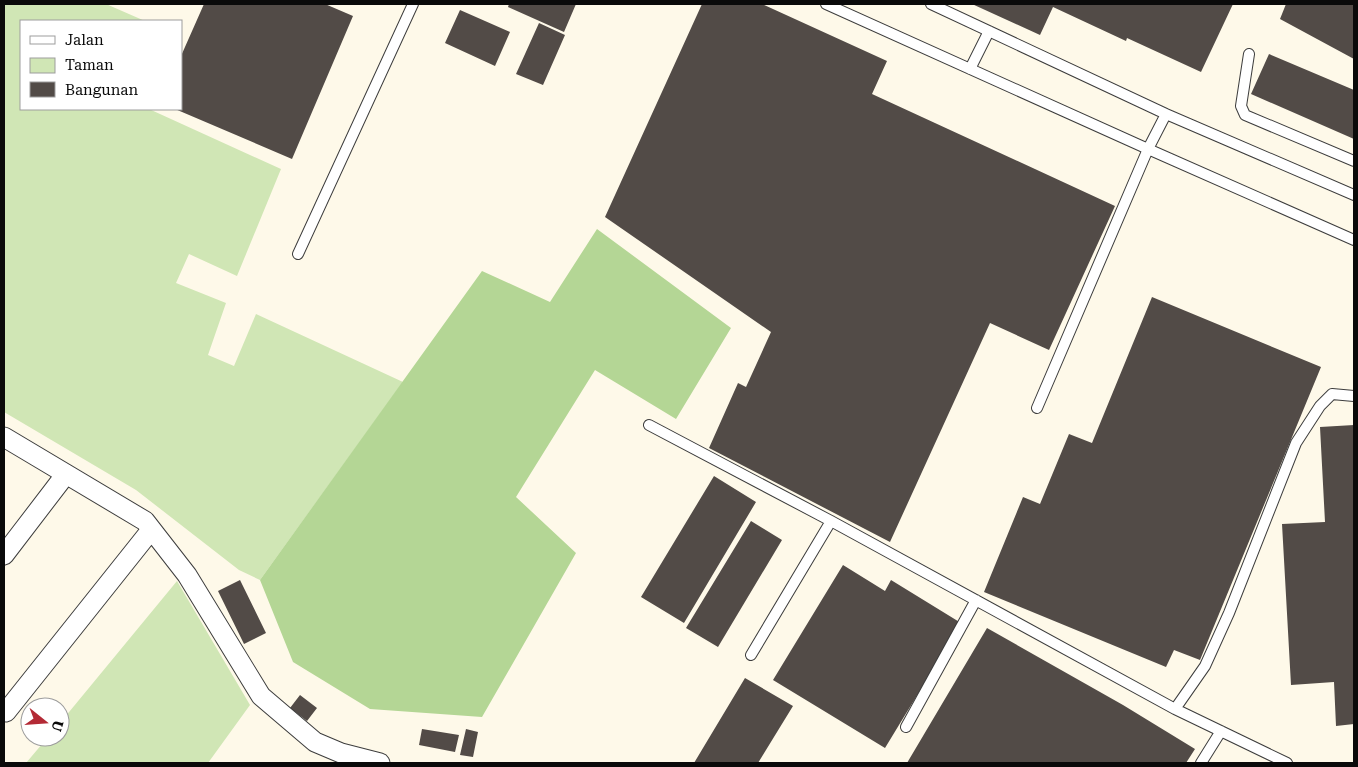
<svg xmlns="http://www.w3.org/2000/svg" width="1358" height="767" viewBox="0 0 1358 767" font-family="'Roboto Serif',serif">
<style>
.green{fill:#d0e6b5}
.forest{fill:#b4d695}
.building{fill:#524b47}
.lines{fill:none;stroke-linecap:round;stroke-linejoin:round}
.service-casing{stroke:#3d3d3d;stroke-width:12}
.minor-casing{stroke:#3d3d3d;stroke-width:21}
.service{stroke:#fff;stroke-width:10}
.minor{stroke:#fff;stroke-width:19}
</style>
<rect width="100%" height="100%" fill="#fef9e9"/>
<path class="green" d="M4 4H106L145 21H21V109H149L281 169 237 276 189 254 176 283 226 303 208 355 234 366 256 314 403 382 260 580 239 570 136 490 4 412Z
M177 581 250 705 208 763H26L48 737H60V723Z"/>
<path class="forest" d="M597 229 731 328 676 419 595 370 516 497 576 553 482 717 370 709 293 662 260 580 482 271 550 302Z"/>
<path class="building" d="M204 4H325L353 16 292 159 175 109H181V56Z
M509 4H576L564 32 508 7Z
M702 4H762L887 61 872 94 1115 206 1049 350 990 323 890 542 709 448 738 383 746 387 771 332 605 217Z
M972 4H1233L1201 72 1127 38 1126 41 1053 7 1040 35Z
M1286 4H1354V59L1280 19Z
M460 10 510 32 495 66 445 43Z
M539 23 565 35 543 85 516 74Z
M1269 54 1354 90V139L1251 94Z
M1152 297 1321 367 1200 660 1174 650 1166 667 984 592 1023 497 1040 504 1069 434 1092 443Z
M1354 425V724L1336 726 1334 682 1291 685 1282 524 1325 522 1320 427Z
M714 476 756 502 684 623 641 597Z
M751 521 782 540 718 647 686 628Z
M843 565 885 591 891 580 961 623 885 748 773 680Z
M240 580 266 633 244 644 218 591Z
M987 628 1123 705 1195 749 1186 763H907Z
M745 678 793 706 758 763H694Z
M300 695 317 708 307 721 290 708Z
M422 729 459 735 455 752 419 745Z
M466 729 478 732 473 757 460 755Z"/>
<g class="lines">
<g class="service-casing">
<path id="service" d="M826 4 1148 149 1354 240
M931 4 1166 114 1354 195
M1249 54 1241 106 1245 115 1354 161
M970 69 989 31
M298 254 413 4
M1037 408 1148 149 1166 114
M649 425 831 521 1175 709 1287 763
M751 655 831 521
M1175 709 1205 666 1229 613 1296 443 1320 406 1332 394 1354 396
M906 727 976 600
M1201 763 1221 731"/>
</g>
<g class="minor-casing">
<path id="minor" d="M4 437 145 521 187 575 261 696 315 742 341 753 380 763
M4 555 66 474
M6 712 151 530"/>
</g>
<use href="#service" class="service"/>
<use href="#minor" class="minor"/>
</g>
<rect width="1358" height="767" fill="none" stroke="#0a0a0a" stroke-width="10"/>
<rect x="20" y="20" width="162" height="90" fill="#ffffff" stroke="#9d9d9d"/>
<rect x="30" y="36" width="25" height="8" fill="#ffffff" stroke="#9d9d9d"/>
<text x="65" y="45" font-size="15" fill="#0a0a0a">Jalan</text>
<rect x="30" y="58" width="25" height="15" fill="#d0e6b5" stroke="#9d9d9d"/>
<text x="65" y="70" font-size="15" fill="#0a0a0a">Taman</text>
<rect x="30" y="82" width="25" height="15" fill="#524b47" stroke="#9d9d9d"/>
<text x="65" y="95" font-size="15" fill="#0a0a0a">Bangunan</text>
<g transform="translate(45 722) rotate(107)"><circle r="24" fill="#ffffff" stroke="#9d9d9d"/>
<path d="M0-4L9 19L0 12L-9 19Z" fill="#b32a35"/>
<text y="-8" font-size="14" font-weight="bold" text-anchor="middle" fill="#0a0a0a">U</text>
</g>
</svg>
